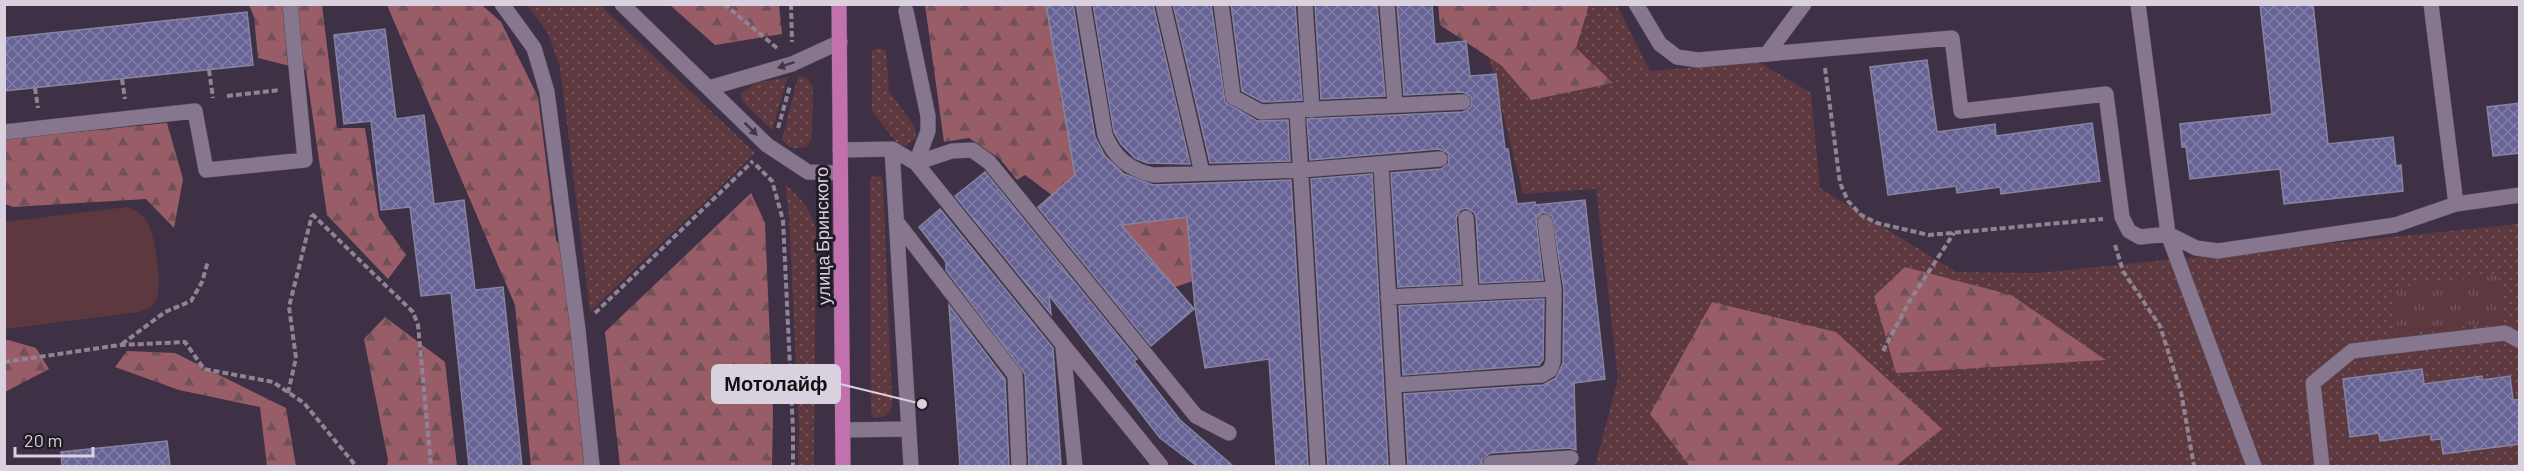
<svg xmlns="http://www.w3.org/2000/svg" width="2524" height="471" viewBox="0 0 2524 471" font-family="Barlow,sans-serif">
<style>
.grass{fill:url(#grass-dots)}
.forest{fill:url(#forest-firs)}
.park{fill:url(#park-tufts)}
.pitch{fill:#5d383f}
.building{fill:url(#building-cross-hatch);stroke:#8685a0;stroke-width:1.5}
.lines{fill:none;stroke-linecap:round;stroke-linejoin:round}
.minor-casing{stroke:#584c5d;stroke-width:16}
.major-casing{stroke:#584c5d;stroke-width:16}
.path{stroke:#8f8494;stroke-width:4;stroke-dasharray:6 3;stroke-linecap:butt}
.minor{stroke:#86778f;stroke-width:15}
.major{stroke:#c171ae;stroke-width:15}
.oneway{fill:#3f3745}
.labels{text-anchor:middle;dominant-baseline:central;stroke-width:6;stroke-linejoin:round;paint-order:stroke}
.street-label{font-size:18px;fill:#dad1de;stroke:#211b25}
.leader{fill:none;stroke:#dad1de;stroke-width:2}
.callout-dot{fill:#dad1de;stroke:#211b25;stroke-width:2}
.callout{fill:#dad1de;stroke:#dad1de;stroke-width:2}
.callout-label{font-size:20px;text-anchor:middle;font-weight:bold;fill:#111}
</style>
<defs>
<pattern id="grass-dots" width="8" height="8" patternUnits="userSpaceOnUse" patternTransform="scale(1.5)"><rect width="8" height="8" fill="#5d383f"/><path d="M2 2h.1M6 6h.1" fill="none" stroke="#74545a" stroke-width="1.8" stroke-linecap="round"/></pattern>
<pattern id="forest-firs" width="22" height="20" patternUnits="userSpaceOnUse" patternTransform="scale(1.5)"><rect width="22" height="20" fill="#995d68"/><path d="M5 1l3.5 6h-7zM16 11l3.5 6h-7z" fill="#715057"/></pattern>
<pattern id="park-tufts" width="24" height="20" patternUnits="userSpaceOnUse" patternTransform="scale(1.5)"><rect width="24" height="20" fill="#5d383f"/><path d="M3 7l-1-3M5 7V3M7 7l1-3M15 17l-1-3M17 17v-4M19 17l1-3" fill="none" stroke="#74545a"/></pattern>
<pattern id="building-cross-hatch" width="8" height="8" patternUnits="userSpaceOnUse" patternTransform="scale(1.5)"><rect width="8" height="8" fill="#666295"/><path d="M0 0l8 8M0 8l8-8" fill="none" stroke="#827fa8"/></pattern>
</defs>
<rect width="100%" height="100%" fill="#3e3045"/>
<path class="grass" d="M527 5H600L755 153 590 312 560 67 548 33Z
M1476 5H1617L1650 71 1759 62 1811 93 1820 188 1956 272 2038 273 2519 224V466H1595L1618 378 1596 189 1523 194Z
M877 48 886 50 889 91 915 127 916 138 906 146 897 144 872 111V51Z
M798 76 807 78 813 87 812 138 806 147C795 149 790 149 782 140Z
M788 77 772 130 742 101 741 94 755 83Z
M875 176H881L883 182 892 399C892 412 889 417 875 418L871 414 870 178Z
M785 184C801 198 811 209 816 230L814 466H798L799 431 789 215Z"/>
<path class="forest" d="M249 5H322L337 128H365L379 217 406 255 388 279 327 215 306 70 258 58 254 17Z
M387 5H482L501 22 538 97 556 240 578 270 600 466H531L515 305Z
M670 5H779L782 34 715 45Z
M925 5H1046L1092 190 1143 222 1187 217 1193 281 1175 287 1025 175 1017 180 1000 159 969 138 944 142Z
M1438 5H1589L1576 48 1613 83 1531 100 1502 66 1440 25Z
M167 123 183 179 174 228 146 199 13 207 5 204V139Z
M751 193 765 223 773 412 772 466H620L605 332Z
M1905 267 2011 295 2106 360 1896 373 1874 296Z
M1712 302 1836 332 1942 429 1896 466H1690L1650 414Z
M385 317 445 362 457 466H387L388 460 364 339Z
M5 339 36 348 49 369 5 392Z
M127 351 175 353 286 408 296 466H267L260 407 179 390 115 367Z"/>
<path class="park" d="M2498 275 2504 321 2397 335 2391 288Z"/>
<path class="pitch" d="M127 207C135 210 141 213 146 220 155 232 162 283 157 298 154 306 147 309 140 312L5 329V222Z"/>
<path class="building" d="M1046 4H1073L1095 137 1105 156 1124 174 1153 185 1291 180 1308 466H1276L1269 359 1205 368 1195 308 1187 217 1121 225 1194 309 1151 346 1038 207 1075 175Z
M1093 4H1153L1190 164 1147 163 1135 158 1121 144 1114 132Z
M1173 4H1211L1225 102 1257 121 1288 120 1290 161 1210 163Z
M1231 4H1295L1302 100 1263 102 1242 91Z
M1315 4H1377L1385 96 1321 99Z
M1397 4H1432L1435 44 1466 41 1470 76 1496 74 1505 149H1508L1517 204 1535 202V205L1585 200 1605 379 1574 383 1576 450 1570 448 1490 453 1482 460V466H1408L1404 394 1543 385 1556 378 1563 363 1564 289 1552 216 1543 212 1536 219 1543 280 1480 283 1476 217 1474 212 1466 208 1460 210 1456 218 1461 284 1398 287 1391 173 1441 169 1449 163 1448 153 1439 149 1310 160 1307 119 1463 112 1471 107V97L1463 92 1404 95Z
M2260 4H2313L2328 144 2393 137 2396 166 2401 165 2403 191 2284 204 2280 169 2190 179 2186 147H2182L2180 124 2272 114Z
M247 12 253 65 4 91V38Z
M385 29 396 119 424 115 434 204 464 200 475 290 503 287 522 466H469L451 293 421 296 410 207 381 210 371 121 344 124 334 35Z
M1927 60 1937 132 1995 124 1996 136 2092 123 2100 181 2001 194 2000 187 1957 193 1956 186 1888 195 1870 67Z
M2520 103V153L2493 156 2487 107Z
M985 172 1137 359 1134 361 1180 420 1233 466H1197L1160 438 1049 295 1051 314 955 196Z
M1372 174 1388 466H1328L1311 179Z
M940 209 1053 348 1061 466H1029L1025 374 946 270V262L919 227Z
M1544 299 1543 360 1539 365 1403 375 1399 306Z
M949 305 1005 379 1009 466H960Z
M2422 369 2424 384 2482 376V380L2510 376 2513 400 2520 399V444L2443 454 2441 439 2431 440V434L2380 441 2379 433 2350 437 2343 379Z
M167 441 170 466H62L61 452Z"/>
<g class="lines">
<g class="minor-casing">
<path id="minor" d="M502 4 534 48 547 92 578 330 592 466
M622 4 767 145 808 172 840 173
M1083 4 1105 135C1114 157 1129 170 1153 175L1302 170 1440 159
M1163 4 1202 173
M1221 4 1233 97 1261 112 1297 110
M1305 4 1312 110
M1387 4 1395 104
M1636 4 1660 44 1677 57 1698 60 1952 38 1961 111 2106 94 2122 217 2129 231 2140 237 2168 234 2196 248 2218 251 2395 225 2456 204 2520 195
M2138 4 2168 234 2254 466
M2431 4 2456 204
M906 11 928 116V131L916 163
M1767 54 1804 4
M709 88 792 64 840 42
M4 132 195 111 206 170 305 160 290 4
M892 149 911 466
M840 150 892 149 916 163 1161 466
M916 163 952 151 972 150 989 162 1196 416 1229 433
M1381 164 1398 466
M1466 218 1471 292
M896 221 1015 375 1019 466
M1388 297 1554 289
M1063 348 1075 466
M1394 385 1542 375 1550 370 1553 362 1554 289 1545 222
M843 430 909 429
M1318 466 1297 110 1463 102
M1492 466 1491 463 1571 458
M2322 466 2313 383 2352 351 2505 333 2520 341"/>
</g>
<g class="major-casing">
<path id="major" d="M839 4 843 466"/>
</g>
<path class="path" d="M724 4 777 48
M791 4 792 42
M1825 68 1840 183 1848 201 1861 215 1877 223 1929 235 2103 219
M209 70 213 98
M122 79 125 99
M35 88 38 108
M227 96 280 90
M778 128 790 86
M756 165 772 181 783 220 793 430V466
M312 214 413 312 418 325 431 466
M2115 245 2123 271 2160 326 2181 392 2194 466
M595 313 753 161
M122 344 165 312 191 301 202 282 208 261
M1883 351 1909 302 1954 233
M4 362 120 345 185 342 204 369 273 382 304 403 356 466
M288 393 296 358 289 307 312 215"/>
<use href="#minor" class="minor"/>
<use href="#major" class="major"/>
</g>
<defs><path id="oneway-solid" d="M-6-.8H1V-3.2L6.5 0L1 3.2V.8H-6Z" transform="scale(1.5)"/></defs>
<g class="oneway">
<use href="#oneway-solid" transform="translate(786 65) rotate(161)"/>
<use href="#oneway-solid" transform="translate(751 129) rotate(45)"/>
</g>
<g class="labels">
<g class="street-label">
<text transform="translate(822 236) rotate(-91)">улица Бринского</text>
</g>
</g>
<path class="leader" d="M922 404L840 384"/>
<circle class="callout-dot" cx="922" cy="404" r="6"/>
<rect class="callout" x="712" y="365" width="128" height="38" rx="6"/>
<g class="callout-label">
<text x="776" y="391">Мотолайф</text>
</g>
<rect width="2524" height="471" fill="none" stroke="#dad1de" stroke-width="12"/>
<path d="M15 447v9h78v-9" fill="none" stroke="#dad1de" stroke-width="3"/>
<text x="24" y="447" font-size="18" fill="#dad1de" stroke="#211b25" stroke-width="4.5" paint-order="stroke">20 m</text>
</svg>
